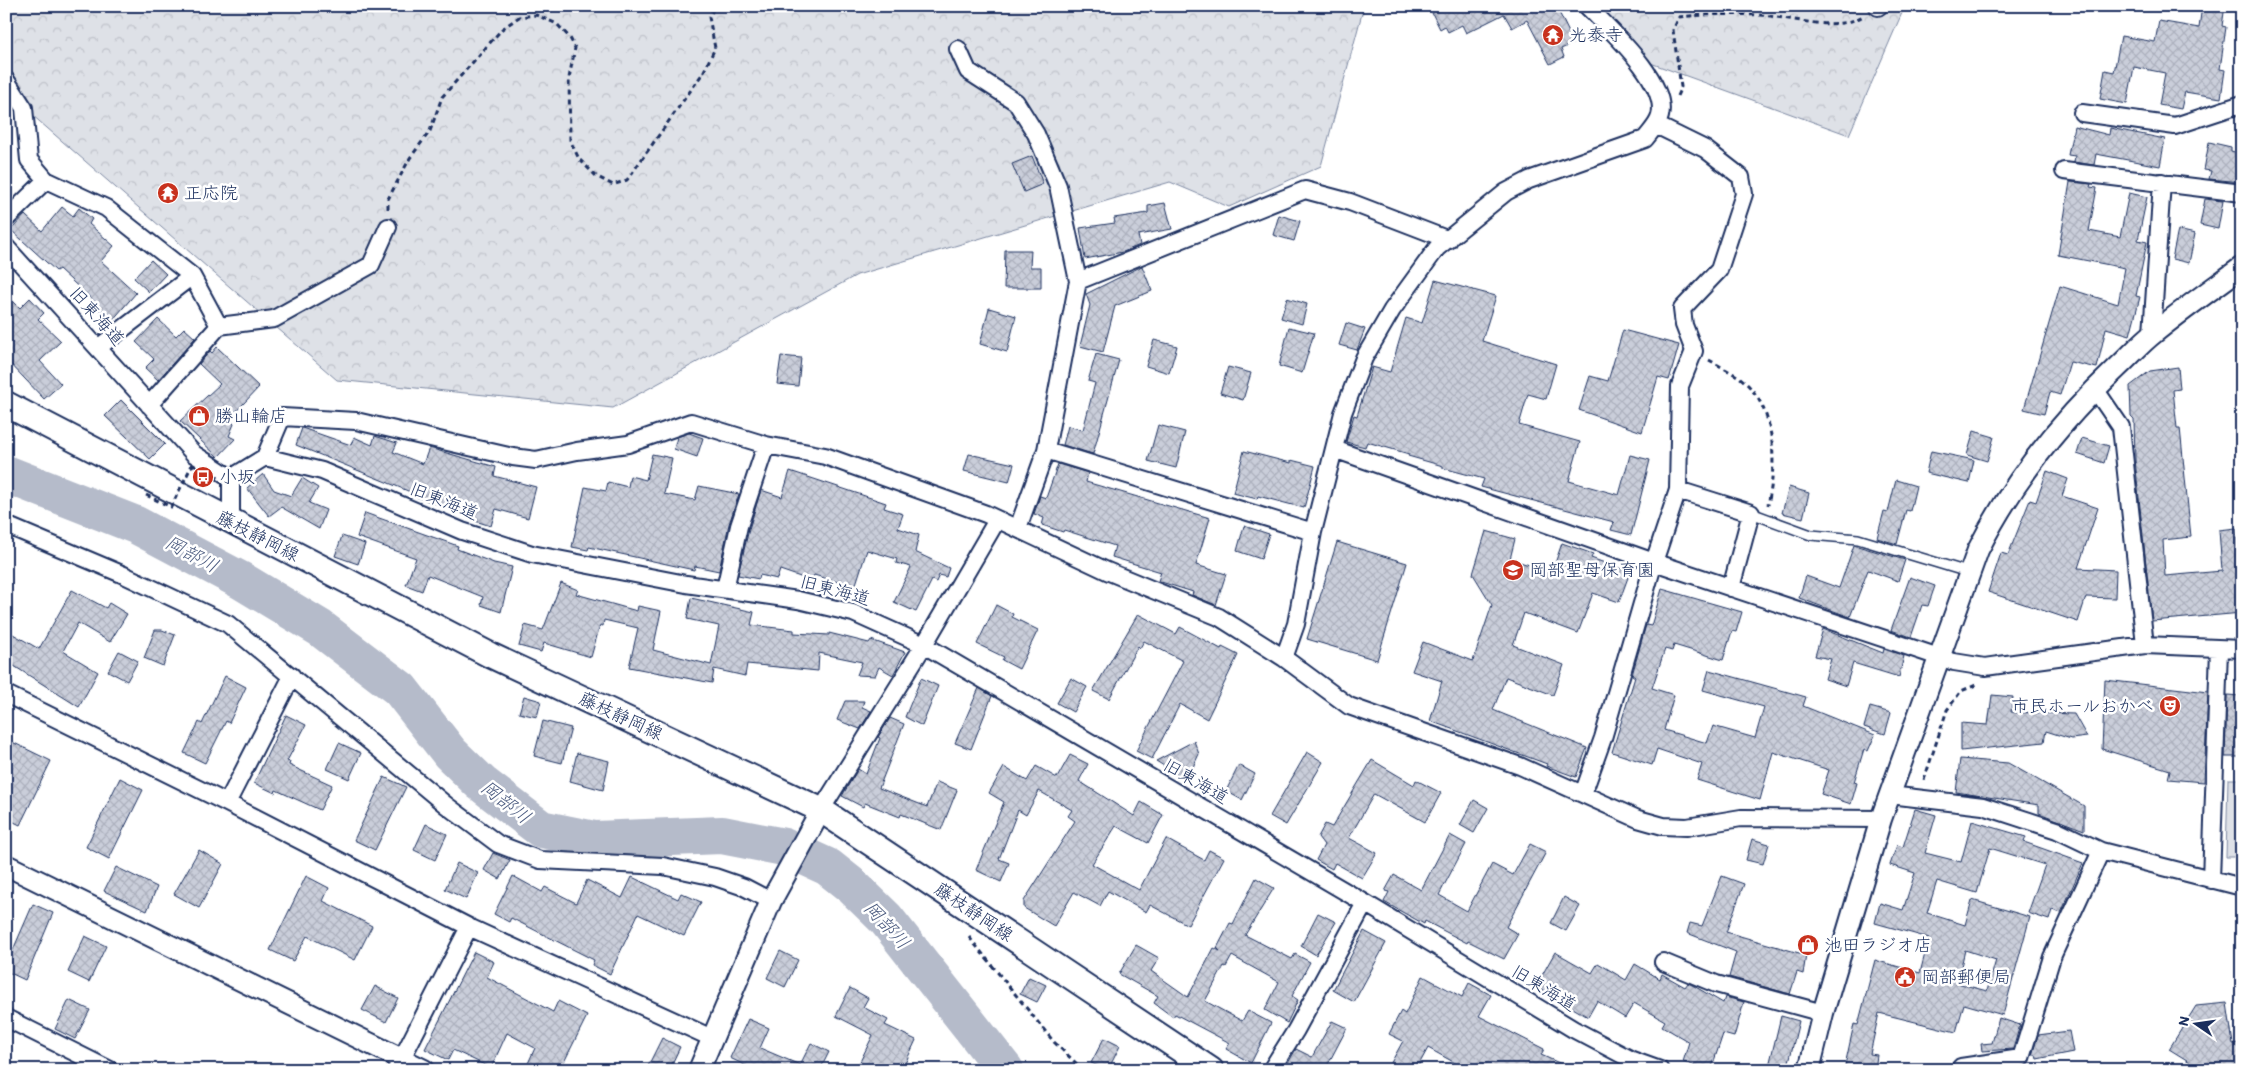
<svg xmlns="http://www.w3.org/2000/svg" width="2248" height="1076" viewBox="0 0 2248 1076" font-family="Itim,'Klee One',sans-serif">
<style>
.forest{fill:url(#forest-crowns);stroke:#7c88a2}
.garden{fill:#dee1e7;stroke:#7c88a2}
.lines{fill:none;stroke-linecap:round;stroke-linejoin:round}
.river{stroke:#b5bbca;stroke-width:38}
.building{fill:url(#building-cross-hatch);stroke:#1b2f5e;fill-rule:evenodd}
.service-casing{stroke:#1b2f5e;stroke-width:12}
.minor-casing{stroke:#1b2f5e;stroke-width:20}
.tertiary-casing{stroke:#1b2f5e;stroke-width:24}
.secondary-casing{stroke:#1b2f5e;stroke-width:28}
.path{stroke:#1b2f5e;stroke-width:3;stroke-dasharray:5 4;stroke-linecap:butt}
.service{stroke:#fff;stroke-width:9}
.minor{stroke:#fff;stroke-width:16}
.tertiary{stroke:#fff;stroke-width:20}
.secondary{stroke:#fff;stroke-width:24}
.path-bridge{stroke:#1b2f5e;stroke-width:3;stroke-dasharray:5 4;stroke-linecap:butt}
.labels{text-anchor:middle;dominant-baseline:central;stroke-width:5;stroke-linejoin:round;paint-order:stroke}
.poi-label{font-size:18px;fill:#1b2f5e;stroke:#fff;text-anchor:start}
.street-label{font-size:18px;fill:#1b2f5e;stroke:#fff}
.water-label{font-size:19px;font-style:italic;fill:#49597e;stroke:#fff}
</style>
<defs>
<pattern id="forest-crowns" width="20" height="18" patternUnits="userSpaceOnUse" patternTransform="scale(1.25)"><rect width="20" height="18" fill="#dee1e7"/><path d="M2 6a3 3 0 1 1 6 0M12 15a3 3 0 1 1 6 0" fill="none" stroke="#bec1c9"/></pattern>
<pattern id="building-cross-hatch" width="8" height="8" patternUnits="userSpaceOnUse" patternTransform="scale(1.25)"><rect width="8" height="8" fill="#caceda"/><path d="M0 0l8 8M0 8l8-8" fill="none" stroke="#adb1be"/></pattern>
</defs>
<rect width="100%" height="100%" fill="#fff"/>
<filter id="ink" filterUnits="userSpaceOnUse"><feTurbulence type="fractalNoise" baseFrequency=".02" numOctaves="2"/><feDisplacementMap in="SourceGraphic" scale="10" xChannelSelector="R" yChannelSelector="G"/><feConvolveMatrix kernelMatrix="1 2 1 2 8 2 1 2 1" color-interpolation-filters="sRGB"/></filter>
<g filter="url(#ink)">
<path class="forest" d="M6 6H1364L1321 166 1229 207 1170 182 857 275 613 408 337 380 24 108 6 97Z
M1586 6H1905L1849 135 1634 57Z"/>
<path class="garden" d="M2228 779H2242V857H2226Z"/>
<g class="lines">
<path class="river" d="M6 474 136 525 242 581 320 628 400 689 450 753 481 783 541 829 595 840 722 835 784 847 828 867 852 886 886 919 1005 1070"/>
</g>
<path class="building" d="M1445 6H1556L1574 43 1561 49 1564 57 1550 64 1527 20 1512 28 1504 14 1466 33 1462 25 1448 32 1445 26 1440 29 1432 13Z
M2202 6H2225L2222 26 2226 27 2220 69 2225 70 2221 98 2185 92 2181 109 2159 105 2165 73 2134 67 2127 104 2100 99 2105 70 2114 72 2121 36 2155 42 2159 21 2199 28Z
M2074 126 2109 135 2110 128 2165 139 2160 166 2096 154 2094 165 2074 162 2075 156 2068 155Z
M2209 142 2231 147V151L2242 154V182L2209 179 2211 171 2204 170Z
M1032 156 1043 184 1024 192 1012 164Z
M2070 182 2091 184 2090 187 2097 188 2089 231 2120 237 2129 193 2147 197 2138 240 2147 242 2136 296 2140 297 2130 335 2106 328 2097 368 2070 362 2060 395 2050 392 2044 414 2024 409 2060 286 2118 304 2125 268 2058 255Z
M2205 199 2223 201 2218 229 2200 225Z
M1165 203 1172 229 1138 235 1140 245 1123 252 1085 259 1080 228 1115 223 1114 218 1148 213V206Z
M62 207 73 216 79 208 92 219 89 224 114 246 101 261 136 293 111 322 96 307 98 305 59 269 56 271 11 230 25 215 42 231Z
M1279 215 1300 221 1294 241 1273 235Z
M2178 230 2195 234 2189 263 2172 259Z
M1005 250H1031L1030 267H1041V288H1004Z
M151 260 166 274 149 292 134 278Z
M1142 266 1152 291 1115 306 1103 352 1080 346 1090 305 1086 294Z
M1435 280 1496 296 1482 341 1556 364 1546 399 1528 394 1519 425 1580 442 1569 481 1619 495 1630 455 1650 460 1631 535 1611 530 1614 522 1481 487 1484 479 1443 468V466L1408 456 1409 454 1367 442 1365 447 1346 442 1354 415 1357 416 1372 367 1390 372 1406 318 1422 323Z
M6 294 20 308 30 298 44 313 38 319 61 341 40 361 61 384 44 399 6 359Z
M1287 298 1307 304 1302 324 1281 318Z
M989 308 1016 316 1007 352 980 344Z
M158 319 176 336 184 328 195 338 158 380 145 368 154 359 136 342Z
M1346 323 1365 329 1357 350 1339 345Z
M1289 327 1314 333 1302 373 1279 366Z
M1623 330 1679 345 1669 380 1658 377 1642 432 1579 410 1590 376 1608 381Z
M1154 340 1177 346 1169 373 1146 366Z
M217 347 259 387 229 419 234 424 229 436 235 439 218 457 180 421 220 384 199 364 210 351 212 353Z
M1096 354 1119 360 1093 454 1063 445 1068 426 1083 430 1095 383 1088 381Z
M781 356 801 358 798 386 777 384Z
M1228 367 1251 373 1243 400 1220 393Z
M2178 367 2180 389 2173 390 2177 428H2180L2191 537 2163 540 2165 576 2222 571 2219 530 2236 528 2242 613 2152 621 2135 460 2134 419 2131 416 2130 386 2150 371Z
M121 400 165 444 150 459 105 416Z
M1158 425 1185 432 1176 468 1148 461Z
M302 428 351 445 354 437 372 445 375 436 397 443 393 452 423 464 429 448 496 467 494 476 536 487 528 518 496 509 491 526 472 520 473 517 412 495 413 493 296 445Z
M1974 431 1994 437 1987 461 1967 455Z
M689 433 703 438 697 457 674 449 677 437Z
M2082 438 2109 446 2104 463 2077 454Z
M1244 451 1291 463V460L1315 466 1304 508 1258 496 1257 499 1233 493Z
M1931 451 1974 460 1969 483 1926 473Z
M652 454 672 458 664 494 695 500 699 486 739 494 729 524 719 571 695 566 694 570 589 547 588 550 572 547 585 487 606 491 608 482 628 487 630 476 646 480Z
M969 454 1014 464 1009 482 964 471Z
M1058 464 1088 473 1086 482 1210 518 1196 565 1226 574 1216 605 1192 595 1193 592 1158 581 1161 572 1112 557 1115 546 1064 530 1063 532 1042 525 1044 518 1034 514 1040 496 1046 498Z
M790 471 886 503 884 508 903 514 898 528 919 535 915 552 949 568 946 577 939 575 936 582 932 580 916 612 894 602 911 567 896 563 897 559 867 550 855 587 814 575 812 581 780 570 777 579 760 575 759 579 738 575 749 529 761 490 782 497Z
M2047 471 2068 479 2062 496 2098 508 2078 568 2116 570 2115 598 2086 597 2078 622 1988 592 2001 553 2008 555 2030 500 2036 502Z
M263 474 274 490 291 496 302 478 318 488 309 503 326 510 319 529 281 507 269 516 247 488Z
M1896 480 1916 486 1910 511 1906 510 1897 544 1877 538 1884 511 1888 512Z
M1789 487 1809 493 1803 518 1782 513Z
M365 513 458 546 457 549 494 563 512 567 501 612 481 605 483 597 428 575 422 591 406 585 416 558 357 537Z
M1244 526 1269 534 1261 559 1237 551Z
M1486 531 1515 539 1510 559 1552 572 1562 543 1593 554 1591 558 1630 572 1619 602 1593 593 1578 633 1524 613 1513 645 1564 665 1553 695 1506 677 1493 710 1587 748 1576 777 1546 766 1547 764 1430 721 1442 681 1412 671 1423 642 1473 661 1492 605 1473 574Z
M342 536 365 544 358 564 335 556Z
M1337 542 1407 563 1377 660 1307 639Z
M1854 545 1905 560 1898 581 1868 570 1850 617 1799 598 1806 576 1839 588Z
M1910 577 1935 586 1928 606 1922 605 1911 637 1891 630Z
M561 583 578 590 576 594 637 611 638 606 661 611 653 650 711 665 719 626 687 619 691 598 754 612 751 625 794 630V633L829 635V633L869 643 871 640 905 652 893 675 879 667 875 676 857 675 862 662 819 653 818 671 747 664 745 676 714 669 712 683 629 667 638 628 604 620 603 626 600 625 591 657 544 643 541 652 519 646 525 625 543 630Z
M1662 589 1742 612 1736 632 1732 631 1723 660 1674 645 1672 651 1665 649 1652 688 1674 695 1664 730 1707 743 1713 726 1755 738 1764 707 1703 690 1709 670 1806 697 1803 706 1875 735 1868 751 1864 749 1854 782 1857 783 1851 804 1821 794 1829 770 1773 752 1760 800 1697 780 1702 764 1657 749 1652 765 1612 752 1635 677 1632 675 1646 625 1651 626Z
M72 590 106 608 109 603 127 614 110 642 78 623 63 651 98 672 79 707 6 661V630L39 649Z
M996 605 1013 614 1012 617 1038 630 1019 669 1002 660 1004 657 977 644Z
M1138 614 1176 634 1180 627 1221 649 1222 647 1238 655 1207 719 1180 704 1152 759 1136 751 1183 661 1144 641 1140 648 1138 646 1109 699 1093 691Z
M1823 629 1883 653 1884 649 1904 656 1899 677 1853 663 1846 686 1825 679 1831 659 1815 656Z
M155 630H162L175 635 163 666 144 658Z
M119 651 138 661 127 681 108 671Z
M225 676 246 687 229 723 226 721 205 763 184 753 199 722 202 724Z
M921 678 938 686 922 726 905 717Z
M1071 678 1087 687 1073 712 1057 703Z
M2105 680 2208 692 2204 782 2168 779 2170 770 2102 749Z
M979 688 992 696 971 749 955 743Z
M1992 695 2013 697 2011 712 2074 714 2087 737 2071 739 2046 731 2044 742 1961 751V723L1988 725Z
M2227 695 2242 696V757H2225Z
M524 696 541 701 537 717 519 713Z
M845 701H864L862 707 871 711 860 729 837 720Z
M1870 707 1891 713 1885 734 1864 727Z
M286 715 306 725 287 761 290 762 289 765 332 785 320 810 276 790 275 793 254 783Z
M890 718 904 724 879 788 927 807 937 782 957 790 941 830 901 814 900 817 865 803 863 807 842 796 858 769 866 774 880 738 878 737Z
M543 721 571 728 562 763 534 756Z
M6 739 51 761 20 825 6 818Z
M1194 741 1199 754 1187 780 1163 769 1164 766 1156 761Z
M339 743 361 753 349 779 327 769Z
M1307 752 1323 762 1286 825 1270 816Z
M577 753 609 761 603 790 570 781Z
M1070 755 1088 764 1079 781 1134 816 1141 802 1163 815 1148 843 1116 826 1092 864 1139 890 1166 839 1204 860 1209 850 1224 858 1188 925 1150 905 1146 912 1108 891 1100 906 1074 892 1054 926 1024 908V901L1075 821 1068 816 1072 810 1039 791 1026 815 1018 810 999 859 1009 863 1001 882 976 870 1004 802 989 793 1004 767 1027 781 1036 766 1057 778Z
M1960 759 2008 763 2084 806V830L2039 813V805L1956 792Z
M1372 760 1414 785 1416 780 1441 793 1425 822 1374 794 1349 838 1377 853 1362 878 1335 863 1332 869 1316 860 1324 845 1318 837 1325 824 1332 827Z
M1239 765 1255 774 1242 800 1226 791Z
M384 777 406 787 375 850 354 840Z
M120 778 143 790 109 859 86 847Z
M1474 800 1488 808 1474 833 1460 825Z
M1915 809 1936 815 1925 853 1961 862 1972 821 2026 837 2024 842 2083 863 2061 913 2052 910 2049 920 2028 913 2045 865 1990 848 1977 893 1937 881 1927 913 1965 925 1972 900 2030 917 2003 1015 1964 1004 1956 1032 1879 1013 1870 1054 1877 1055 1875 1070H1844L1854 1024 1858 1025 1875 960 1920 973 1929 938 1875 923 1880 903 1903 910 1915 873 1890 865 1897 845 1903 847ZM1965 950 1996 960 1987 991 1957 983Z
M426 824 447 834 435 860 414 850Z
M1450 835 1466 844 1439 895 1467 911 1492 864 1513 875 1530 844 1546 852 1506 927 1518 934 1504 959 1468 941 1467 943 1425 921 1424 924 1384 902 1389 892 1385 891 1394 875 1421 890Z
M1752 839 1769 844 1763 864 1746 860Z
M199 850 223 864 199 908 174 894Z
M493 853 510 860 500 879 484 870Z
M457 863 478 873 466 899 445 889Z
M116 867 157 887 147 911 104 891Z
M306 876 329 888 323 901 372 926 355 960 307 936 293 961 270 950Z
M513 876 542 892 545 887 576 903 587 880 622 898 632 877 678 899 681 893 701 902 684 936 638 914 610 974 592 965 594 960 511 918 509 922 494 914Z
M1722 876 1744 884 1726 932 1806 955 1803 974 1797 972 1790 994 1729 977 1736 952 1687 933 1690 923 1702 926Z
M1256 878 1274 888 1245 935 1292 959 1295 954 1310 962 1292 996 1298 1000 1287 1023 1265 1010 1279 982 1232 956 1226 967 1224 966 1205 1001 1242 1021 1248 1011 1271 1023 1251 1063 1226 1049 1230 1043 1175 1014 1173 1017 1154 1003 1158 996 1119 974 1136 945 1159 958 1151 971 1188 997 1214 948 1220 951 1217 948 1230 923 1233 924Z
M1564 897 1580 906 1566 931 1551 923Z
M33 904 53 913 25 980 6 971V966Z
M1318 913 1336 922 1316 955 1301 946Z
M1364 931 1386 943 1354 1002 1333 990Z
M85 936 106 946 89 982 68 972Z
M780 951 798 960 785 987 767 978Z
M474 952 494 962 487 977 553 1012 558 1001 587 1016 560 1070H525L535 1048 507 1033 491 1068 453 1050 448 1060 425 1049Z
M1555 952 1592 973 1598 963 1626 980 1635 964 1660 979 1662 974 1685 987 1688 983 1694 986 1723 1003 1725 997 1744 1002 1734 1037 1723 1034 1711 1070 1683 1062 1689 1042 1662 1026 1665 1021 1634 1003 1625 1018 1597 1001 1588 1017 1536 986Z
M1423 976 1462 997 1469 983 1491 995 1479 1016 1544 1049 1541 1055 1575 1070H1468L1428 1048 1416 1070H1387L1403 1041 1389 1034 1401 1011 1405 1014Z
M1029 977 1046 985 1037 1002 1020 994Z
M375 986 398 998 386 1022 362 1010Z
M850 988 868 998 863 1007 888 1020 885 1025 916 1040 902 1070H856L873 1035 836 1016Z
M69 1000 90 1010 75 1039 55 1029Z
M2227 1003 2233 1044 2242 1042V1070H2191L2190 1062 2169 1049 2196 1006Z
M1781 1016 1799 1021 1787 1070H1768Z
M1999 1018 2020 1025 2013 1049 1982 1051 1981 1044 1992 1043Z
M748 1019 769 1028 760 1048 800 1065 811 1043 829 1052 820 1070H755L730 1058Z
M1332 1021 1347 1028 1327 1066 1334 1070H1284L1296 1049 1312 1057Z
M2069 1031 2073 1052 2037 1059 2036 1055H2032L2038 1035Z
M662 1038 680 1047 669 1070H646Z
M1104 1038 1120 1046 1108 1070 1091 1063Z"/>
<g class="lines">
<g class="service-casing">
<path id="service" d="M1751 513 1811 535 1858 539 1971 573"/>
</g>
<g class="minor-casing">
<path id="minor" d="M1878 7 1879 6
M958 49 968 71 1016 102 1036 134 1058 186 1078 281
M6 80 24 108 29 160 46 180 106 208 192 276 219 326 274 319 371 265 388 227
M2082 113 2175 126 2242 104
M2064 171 2242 193
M6 219 46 180
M6 247 194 454 231 478 265 457 322 471 462 531 532 554 686 584 798 600 853 613 924 645 1365 903 1573 1029 1632 1060 1660 1070
M2152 334 2162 182
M99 347 192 276
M2095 389 2121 427 2145 645
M149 405 219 326
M1334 449 1654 562 1954 662 1985 667 2145 645 2242 649
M1046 450 1313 532
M265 457 282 417 356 421 513 457 536 460 577 451 628 444 691 422 766 445 825 456 986 514 1107 571 1219 617 1284 658 1349 706 1520 766 1638 819 1663 826 1687 827 1741 818 1881 819
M231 478V523
M1678 490 1751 513 1731 588
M6 525 124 575 228 624 446 805 498 844 540 860 663 866 715 877 744 887 771 901
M1018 528 1046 450 1078 281 1305 190 1350 202 1449 240
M725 589 739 526 766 445
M1284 658 1296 624 1313 532 1343 413 1364 358 1392 310 1437 248 1506 192 1529 180 1645 139C1650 132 1658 125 1660 116 1669 82 1609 29 1587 6
M6 694 227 803 469 927 714 1039
M1583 794 1603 738 1654 562 1678 490 1680 386 1694 351 1684 325 1682 309 1719 270 1744 194 1741 177 1705 149 1656 125
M1890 795 1983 806 2057 830 2101 851 2242 887
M227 803 292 676
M821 810 924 645 997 520
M2211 880 2219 649
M1663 962 1716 984 1823 1013
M6 1018 110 1070
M1961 1067 2021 1058 2052 957 2101 851
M396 1070 469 927
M1271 1070 1296 1030 1365 903"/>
</g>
<g class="tertiary-casing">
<path id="tertiary" d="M6 865 424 1070
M699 1070 771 901 821 810
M1809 1070 1823 1013 1881 819 1978 550C2013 480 2062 420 2118 367 2130 356 2141 343 2154 333 2182 310 2212 289 2242 267"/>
</g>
<g class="secondary-casing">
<path id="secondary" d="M6 404 490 655 821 810 1211 1070"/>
</g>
<path class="path" d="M1677 96 1681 87 1673 30 1679 17C1706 14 1732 14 1760 15 1792 17 1834 33 1863 16
M388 209V199L410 158 430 131 442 97 502 29 519 17 536 15 557 24 570 38 575 48 569 78 570 140 579 159 596 176 613 185 627 180 703 73 715 48 709 17 715 6
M1709 360C1718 365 1729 371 1739 377 1777 406 1777 463 1768 505
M1924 780 1947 710 1961 691 1976 685
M969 937 1054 1042 1083 1070"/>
<use href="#service" class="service"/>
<use href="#minor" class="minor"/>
<use href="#tertiary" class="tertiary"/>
<use href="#secondary" class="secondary"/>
<path class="path-bridge" d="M146 495 171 507 192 465 221 479"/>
</g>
</g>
<defs>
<g id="temple-disc" transform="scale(1.125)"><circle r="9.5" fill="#c8321e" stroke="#fff"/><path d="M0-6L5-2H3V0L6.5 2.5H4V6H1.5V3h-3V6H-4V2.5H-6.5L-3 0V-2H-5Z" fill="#fff"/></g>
<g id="shop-disc" transform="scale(1.125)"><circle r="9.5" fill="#c8321e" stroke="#fff"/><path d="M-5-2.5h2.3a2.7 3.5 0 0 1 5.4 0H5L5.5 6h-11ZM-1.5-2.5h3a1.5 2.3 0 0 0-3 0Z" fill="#fff"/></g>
<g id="bus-disc" transform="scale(1.125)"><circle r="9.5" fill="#c8321e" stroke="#fff"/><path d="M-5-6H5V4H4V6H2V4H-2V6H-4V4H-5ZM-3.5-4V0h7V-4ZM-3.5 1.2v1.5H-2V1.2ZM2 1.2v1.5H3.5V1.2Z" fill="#fff"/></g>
<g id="school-disc" transform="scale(1.125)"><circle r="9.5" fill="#c8321e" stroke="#fff"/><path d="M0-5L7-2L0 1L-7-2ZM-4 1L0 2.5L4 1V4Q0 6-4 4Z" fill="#fff"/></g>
<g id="theatre-disc" transform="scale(1.125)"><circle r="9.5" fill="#c8321e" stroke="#fff"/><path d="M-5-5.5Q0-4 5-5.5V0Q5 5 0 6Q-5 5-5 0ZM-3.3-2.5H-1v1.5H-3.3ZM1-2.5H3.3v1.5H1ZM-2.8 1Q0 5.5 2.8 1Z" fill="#fff"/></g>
<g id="civic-disc" transform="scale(1.125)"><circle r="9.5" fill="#c8321e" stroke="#fff"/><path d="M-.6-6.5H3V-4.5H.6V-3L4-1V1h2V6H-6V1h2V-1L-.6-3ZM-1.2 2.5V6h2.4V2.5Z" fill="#fff"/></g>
</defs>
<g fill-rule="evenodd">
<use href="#temple-disc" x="1553" y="35"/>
<use href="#temple-disc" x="168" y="193"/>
<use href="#shop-disc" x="199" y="416"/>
<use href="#bus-disc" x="203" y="477"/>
<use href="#school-disc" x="1513" y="570"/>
<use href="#theatre-disc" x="2170" y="706"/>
<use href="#shop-disc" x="1808" y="945"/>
<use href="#civic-disc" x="1905" y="977"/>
</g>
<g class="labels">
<g class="poi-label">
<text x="1569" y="35">光泰寺</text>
<text x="184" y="193">正応院</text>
<text x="215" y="416">勝山輪店</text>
<text x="219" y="477">小坂</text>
<text x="1529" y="570">岡部聖母保育園</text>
<text x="2154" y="706" text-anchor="end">市民ホールおかべ</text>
<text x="1824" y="945">池田ラジオ店</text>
<text x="1921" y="977">岡部郵便局</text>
</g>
<g class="street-label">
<text transform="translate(97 316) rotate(48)">旧東海道</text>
<text transform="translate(444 501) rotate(22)">旧東海道</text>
<text transform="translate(258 536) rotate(27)">藤枝静岡線</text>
<text transform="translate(835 590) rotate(15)">旧東海道</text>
<text transform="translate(621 716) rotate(25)">藤枝静岡線</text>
<text transform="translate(1196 781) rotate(30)">旧東海道</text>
<text transform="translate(974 912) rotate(34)">藤枝静岡線</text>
<text transform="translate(1544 988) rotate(31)">旧東海道</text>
</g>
<g class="water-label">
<text transform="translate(192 554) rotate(28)">岡部川</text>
<text transform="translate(506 802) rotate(38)">岡部川</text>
<text transform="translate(887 925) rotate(47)">岡部川</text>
</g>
</g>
<rect width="2248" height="1076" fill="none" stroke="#fff" stroke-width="25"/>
<rect x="12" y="12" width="2223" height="1051" fill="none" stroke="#1b2f5e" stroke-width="2" filter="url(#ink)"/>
<g transform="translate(2196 1024) rotate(283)" stroke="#ffffff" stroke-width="4" paint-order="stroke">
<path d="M0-4L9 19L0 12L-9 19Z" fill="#1b2f5e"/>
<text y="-8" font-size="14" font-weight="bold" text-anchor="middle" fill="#1b2f5e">N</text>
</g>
</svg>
